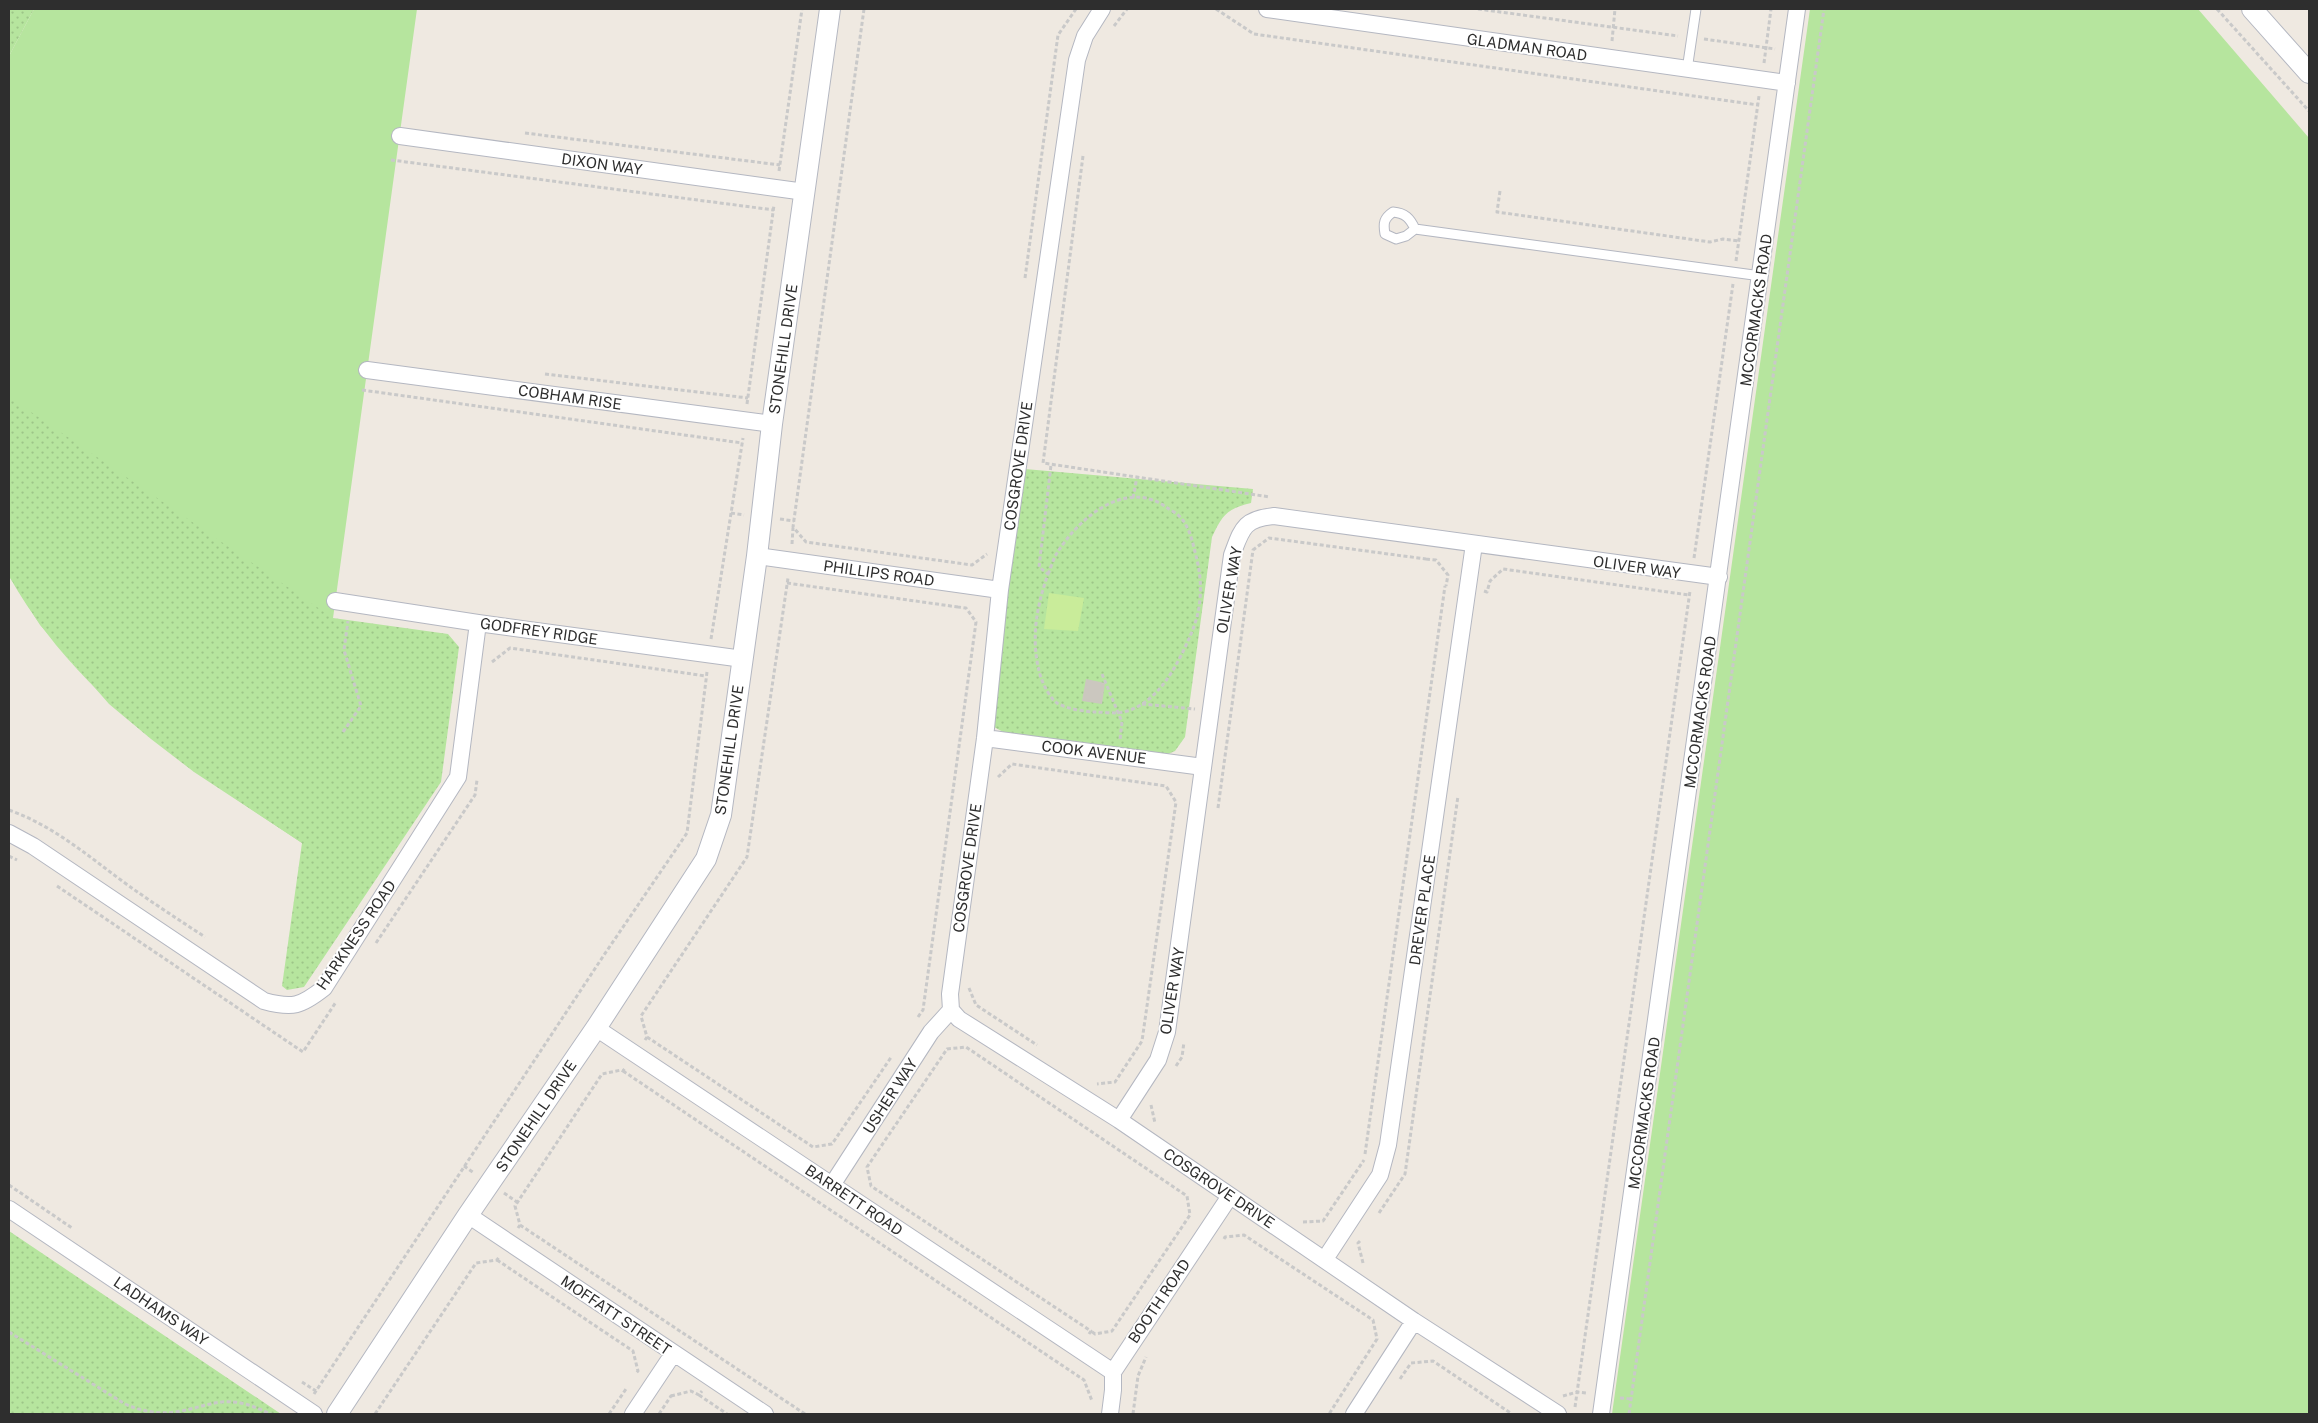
<svg xmlns="http://www.w3.org/2000/svg" width="2318" height="1423" viewBox="0 0 2318 1423" font-family="'Public Sans',sans-serif">
<style>
.grass{fill:#b6e59e}
.park{fill:url(#park-dots)}
.pitch{fill:#c9ec9a}
.building{fill:#cbc7bf}
.lines{fill:none;stroke-linecap:round;stroke-linejoin:round}
.service-casing{stroke:#b4b7c1;stroke-width:11}
.minor-casing{stroke:#b4b7c1;stroke-width:18}
.tertiary-casing{stroke:#b4b7c1;stroke-width:22}
.path{stroke:#c9c9c9;stroke-width:3;stroke-dasharray:4 2.5;stroke-linecap:butt}
.service{stroke:#fff;stroke-width:9}
.minor{stroke:#fff;stroke-width:16}
.tertiary{stroke:#fff;stroke-width:20}
.labels{text-anchor:middle;dominant-baseline:central;stroke-width:4;stroke-linejoin:round;paint-order:stroke}
.street-label{font-size:15px;fill:#2e2e2e;stroke:#fff}
</style>
<defs>
<pattern id="park-dots" width="8" height="8" patternUnits="userSpaceOnUse" patternTransform="scale(1.25)"><rect width="8" height="8" fill="#b6e59e"/><path d="M2 2h.1M6 6h.1" fill="none" stroke="#9dc588" stroke-width="1.8" stroke-linecap="round"/></pattern>
</defs>
<rect width="100%" height="100%" fill="#efe9e1"/>
<path class="grass" d="M34 9H417L302 843C188 767 78 699 9 576V56Z
M1810 9H2198L2309 138V1414H1612Z"/>
<path class="park" d="M9 9H34L9 56Z
M9 397 333 618 448 634 459 647 441 782 304 987 287 990 282 986 302 843 194 772 151 739 109 704 40 625 9 576Z
M1025 469 1253 489 1251 503C1227 509 1223 514 1212 537L1185 737 1175 751 1168 754 1007 734 994 727 990 714Z
M9 1231 281 1414H9Z"/>
<path class="pitch" d="M1049 593 1084 598 1078 631 1044 629Z"/>
<path class="building" d="M1086 679 1105 683 1102 704 1082 701Z"/>
<g class="lines">
<g class="service-casing">
<path id="service" d="M1687 70 1696 9
M1415 229C1410 218 1405 213 1393 212 1384 218 1383 223 1385 234L1396 239 1406 236 1415 229 1761 276"/>
</g>
<g class="minor-casing">
<path id="minor" d="M1102 9 1085 36 1077 60 1000 590 985 738 950 994 951 1010 959 1019 1119 1120 1414 1321 1558 1414
M1267 9 1787 83
M400 136 805 192
M367 370 772 424
M757 556 1000 590
M335 601 478 623 743 659
M985 738 1203 767
M9 833 33 846 264 1001C293 1009 301 1006 324 988L458 777 478 623
M596 1028 1113 1372
M1119 1120 1158 1060 1167 1032 1232 555C1242 529 1243 519 1274 516L1719 577
M832 1185 931 1032 951 1010
M9 1209 314 1414
M468 1215 765 1414
M1325 1259 1380 1175 1388 1145 1474 544
M633 1414 673 1354
M1110 1414 1113 1390V1372L1230 1196
M1354 1414 1414 1321
M1601 1414 1797 9"/>
</g>
<g class="tertiary-casing">
<path id="tertiary" d="M2252 9 2309 73
M337 1414 468 1215 596 1028 706 859 721 815 757 556 772 424 830 9"/>
</g>
<path class="path" d="M864 9 793 527 806 542 972 565 987 554
M1216 9 1254 34 1758 105
M1478 9 1678 36
M2217 9 2309 111
M1114 26 1127 9
M1704 39 1775 49
M1612 41 1615 9
M1764 63 1771 9
M525 133 780 165
M1083 156 1043 463 1270 497
M391 160 774 210
M779 171 802 9
M1500 191 1497 212 1710 242 1723 239 1739 241
M1736 261 1759 96
M1025 278 1058 35 1076 9
M545 374 748 398
M362 390 742 443
M747 404 774 205
M1133 498 1137 477
M731 513 744 515
M780 519 794 521
M792 544 793 528
M1694 558 1733 284
M1426 559 1436 560 1448 575 1446 586
M1048 574C1051 568 1053 559 1057 553 1078 519 1125 478 1166 507 1170 510 1177 513 1181 518 1190 528 1193 544 1196 556 1203 582 1202 609 1191 634 1178 664 1159 703 1124 712 1115 714 1103 712 1094 712 1082 711 1067 709 1057 703 1050 698 1044 686 1041 678 1030 642 1036 608 1048 574L1039 567 1051 465
M787 583 958 607
M1484 591 1487 592 1490 581 1503 569 1689 595
M711 639 743 438
M492 662 510 648 706 676
M1102 674 1122 722 1120 740
M1142 704 1195 709
M343 732 361 706 344 650 348 621
M998 777 1012 764 1166 786 1176 802 1142 1041 1115 1082 1097 1084
M1218 808 1253 550 1269 538 1426 559
M9 810C56 827 89 857 129 886 153 903 179 920 205 937
M9 856 17 860
M57 886 303 1052 336 1002
M376 943 475 795 477 780
M969 988 976 1005 1037 1045
M918 1017 923 1010 976 622 966 608 958 607
M647 1037 813 1147 832 1144 892 1056
M645 1040 647 1037 641 1016 747 857 788 578
M1176 1066 1182 1057 1184 1042
M623 1071 1084 1380 1092 1401
M1151 1105 1155 1123
M1365 1154 1445 586
M464 1166 474 1173
M9 1185 72 1228
M504 1193 517 1202
M1379 1213 1405 1174 1458 796
M1303 1222 1323 1221 1364 1160
M520 1225 805 1414
M518 1228 520 1225 515 1206 602 1074 621 1070 623 1071 626 1067
M1224 1239 1225 1237 1244 1235 1373 1320 1377 1339 1329 1414
M1360 1241 1358 1243 1363 1263
M497 1260 633 1351 638 1371 636 1373
M9 1332 125 1404C143 1412 162 1415 181 1411 199 1408 216 1400 234 1402 247 1403 259 1409 271 1414
M1089 1334 1091 1331 871 1186 867 1167 947 1049 966 1047 1187 1196 1190 1215 1112 1331 1095 1334 1091 1331
M1400 1379 1411 1363 1433 1361 1512 1414
M302 1382 316 1391
M314 1394 604 955 687 833 707 672
M699 1395 727 1414
M671 1396 691 1391 699 1395 702 1391
M1563 1396 1577 1392 1586 1393
M1620 1398 1632 1399
M1575 1407 1690 591
M375 1414 476 1263 497 1260 499 1257
M609 1414 626 1389
M659 1414 671 1396 670 1395
M1133 1414 1138 1376 1146 1357
M1629 1414 1824 9"/>
<use href="#service" class="service"/>
<use href="#minor" class="minor"/>
<use href="#tertiary" class="tertiary"/>
</g>
<g class="labels">
<g class="street-label">
<text transform="translate(1527 47) rotate(8)">GLADMAN ROAD</text>
<text transform="translate(602 164) rotate(8)">DIXON WAY</text>
<text transform="translate(1756 310) rotate(-82)">MCCORMACKS ROAD</text>
<text transform="translate(783 349) rotate(-82)">STONEHILL DRIVE</text>
<text transform="translate(570 397) rotate(8)">COBHAM RISE</text>
<text transform="translate(1018 466) rotate(-82)">COSGROVE DRIVE</text>
<text transform="translate(1637 567) rotate(8)">OLIVER WAY</text>
<text transform="translate(879 573) rotate(8)">PHILLIPS ROAD</text>
<text transform="translate(1229 590) rotate(-80)">OLIVER WAY</text>
<text transform="translate(539 631) rotate(8)">GODFREY RIDGE</text>
<text transform="translate(1700 712) rotate(-82)">MCCORMACKS ROAD</text>
<text transform="translate(729 750) rotate(-82)">STONEHILL DRIVE</text>
<text transform="translate(1094 752) rotate(7)">COOK AVENUE</text>
<text transform="translate(967 868) rotate(-82)">COSGROVE DRIVE</text>
<text transform="translate(1422 910) rotate(-82)">DREVER PLACE</text>
<text transform="translate(356 935) rotate(-56)">HARKNESS ROAD</text>
<text transform="translate(1172 991) rotate(-81)">OLIVER WAY</text>
<text transform="translate(890 1096) rotate(-57)">USHER WAY</text>
<text transform="translate(1644 1113) rotate(-82)">MCCORMACKS ROAD</text>
<text transform="translate(536 1116) rotate(-56)">STONEHILL DRIVE</text>
<text transform="translate(1219 1188) rotate(34)">COSGROVE DRIVE</text>
<text transform="translate(854 1200) rotate(34)">BARRETT ROAD</text>
<text transform="translate(1159 1301) rotate(-56)">BOOTH ROAD</text>
<text transform="translate(161 1311) rotate(34)">LADHAMS WAY</text>
<text transform="translate(616 1315) rotate(34)">MOFFATT STREET</text>
</g>
</g>
<rect width="2318" height="1423" fill="none" stroke="#2e2e2e" stroke-width="20"/>
</svg>
